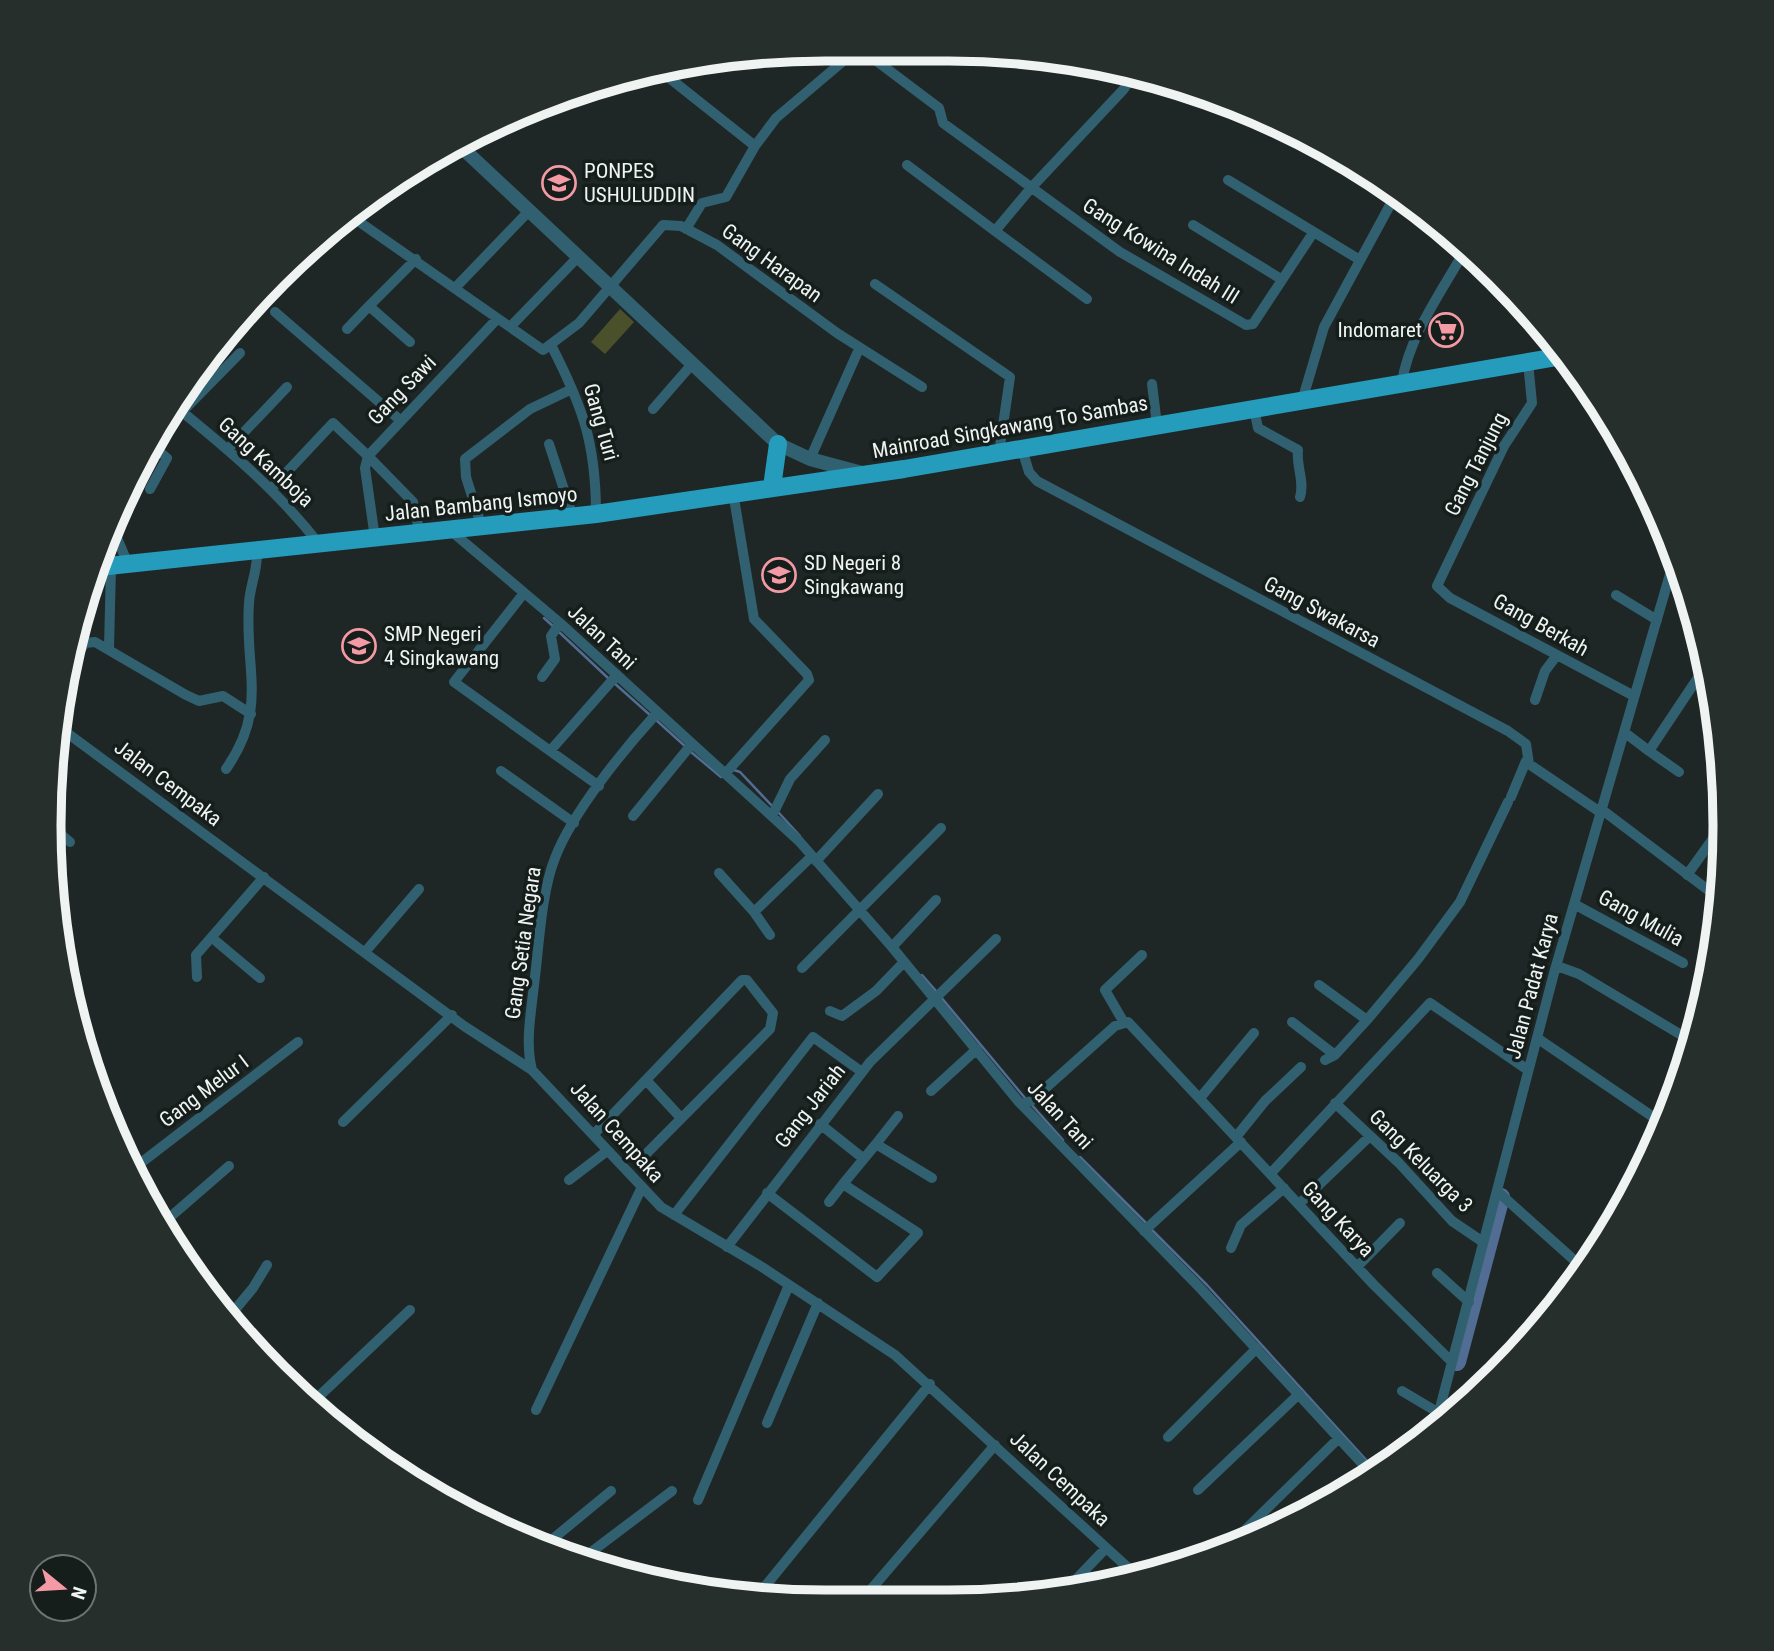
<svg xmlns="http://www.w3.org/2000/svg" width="1774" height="1651" viewBox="0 0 1774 1651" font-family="'Roboto Condensed',sans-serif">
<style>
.green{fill:#4a502a}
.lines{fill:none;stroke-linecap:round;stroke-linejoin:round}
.stream{stroke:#516d93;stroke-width:2.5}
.river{stroke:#516d93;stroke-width:18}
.minor{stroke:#316170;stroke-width:10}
.tertiary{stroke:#316170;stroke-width:14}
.primary{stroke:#259cbc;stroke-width:18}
.labels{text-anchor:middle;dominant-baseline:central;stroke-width:7;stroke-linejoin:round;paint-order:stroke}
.poi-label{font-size:21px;fill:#eff4f3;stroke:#161e1c;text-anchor:start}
.street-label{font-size:21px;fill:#eff4f3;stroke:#161e1c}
.rim{fill:none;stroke:#eff4f3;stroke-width:9}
</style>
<rect width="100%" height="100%" fill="#1f2726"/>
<path class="green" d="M620 309 634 322 605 354 591 342Z"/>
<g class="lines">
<path class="stream" d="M544 618 554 627
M559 632 608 678
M613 682 650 715
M655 719 686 747
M691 752 721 777
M734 770 740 772 774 808
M779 813 800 836
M922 975 936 991
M940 996 1025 1098
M1030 1103 1063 1140
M1080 1157 1147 1224
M1151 1229 1207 1285 1368 1462"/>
<path class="river" d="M1457 1362 1501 1197"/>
<path class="minor" d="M658 69 755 146
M907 165 995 231
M1228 180 1360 260
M348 214 543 350 579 323 663 225 681 226 717 245 837 333 922 387
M1193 225 1281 279
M686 229 702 203 726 197 755 146 776 118 854 52 862 50 939 108 943 123 1120 252 1246 325 1253 324 1313 233
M875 284 1010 377 999 453
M455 288 529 211
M1087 299 995 231 1031 188 1123 90 1135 73
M275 312 400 420
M513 324 578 257
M347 329 369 306
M410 342 369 306 416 259
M551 345C583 407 596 444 596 514
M1528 362 1532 403 1504 446 1437 586 1450 598 1634 696
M1402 382C1409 336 1442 291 1465 250
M1152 384 1157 425
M1302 401 1324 327 1396 194
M175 406C228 449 278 491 319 544
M653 409 693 363
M1254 409 1258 428 1298 450C1296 467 1305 481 1300 497
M182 412 240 353
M549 444 573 517
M228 449 287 387
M1022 449 1029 472 1037 481 1508 731 1526 744 1529 764 1600 812
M810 459 859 349
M150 489 167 458 150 444
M271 489 333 423 368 456 365 468 375 538
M482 528 466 477 465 459 530 409 572 389
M114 531 128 564
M451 531 560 623 799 841 892 947 1019 1102 1202 1290 1371 1473
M420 534 413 502 368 456 497 319
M524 593 454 682 599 786
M1616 595 1657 620
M109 648 111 566
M69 667 85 643 95 642 186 695 199 701 223 696 251 714
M542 677 555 659 551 636 560 623
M1535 700 1545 671 1557 655
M59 727 464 1026 532 1070 661 1207 762 1267 895 1355 1136 1575
M1624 732 1649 751 1705 667
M550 751 616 676
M1649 751 1679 772
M226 769C269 708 244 669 249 603 250 585 258 570 257 551
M501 771 574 823
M725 774 809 680 807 674 754 619 733 492
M1511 797 1526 761
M1601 809 1720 899
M633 816 691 745
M772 816 790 779 825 740
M52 827 70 842
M816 861 878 794
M719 873 754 912
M1687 875 1722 826
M1574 904 1683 963
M770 935 754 912 812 856
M217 942 260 978
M892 947 936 900
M365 952 419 889
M1557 966 1579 974 1693 1042
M802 968 941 828
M197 977 196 955 264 877
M1319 985 1367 1020
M830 1011 842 1016 876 991 904 962
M1123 1021 1105 990 1142 955
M1292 1022 1335 1055
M1537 1038 1662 1123
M1325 1060 1335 1055 1367 1020 1418 959 1460 902 1508 802
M532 1070C525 1043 531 1013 534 985 539 947 541 893 555 858 572 813 624 749 657 713
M646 1080 681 1118
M931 1091 977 1049
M1200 1098 1254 1033
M1335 1103 1399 1163 1452 1221 1483 1242
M1022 1104 1031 1101 1115 1026 1128 1022 1374 1285 1452 1362
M343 1122 452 1015
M820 1124 864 1159
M594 1134 742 980H747L773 1013 770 1029 646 1154
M1236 1137 1265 1101 1301 1067
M876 1144 898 1116
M133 1169 298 1042
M1271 1173 1430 1003 1528 1070
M569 1180 607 1151
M843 1184 876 1144 932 1178
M1497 1191 1583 1268
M767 1193 877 1277 918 1233 843 1184 829 1202
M1299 1204 1370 1136
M674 1215 813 1037 862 1072
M161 1225 229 1166
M1144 1231 1241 1142
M727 1247 870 1062 996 939
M1231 1248 1241 1225 1284 1188
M1357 1267 1400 1223
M1437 1273 1469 1302
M228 1318 253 1288 267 1265
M1402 1391 1439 1413
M314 1401 410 1310
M536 1410 641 1189
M767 1423 818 1303
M1435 1427 1554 973 1675 557
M1168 1437 1257 1348
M1198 1490 1299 1394
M698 1500 789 1285
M1240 1542 1242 1533 1339 1438
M543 1547 611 1491
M582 1559 672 1491
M1064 1592 1106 1548
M758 1595 930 1384
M861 1601 995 1445"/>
<path class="tertiary" d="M458 144 778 444 810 459 862 473"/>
<path class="primary" d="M772 487 778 444
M99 567 596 514 904 469 1563 356"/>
</g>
<defs>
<g id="school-ring" transform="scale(1.75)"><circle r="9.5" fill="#161e1c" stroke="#f49aa4" stroke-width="1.5"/><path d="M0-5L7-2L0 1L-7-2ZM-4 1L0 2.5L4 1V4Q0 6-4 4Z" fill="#f49aa4"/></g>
<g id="supermarket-ring" transform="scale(1.75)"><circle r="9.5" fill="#161e1c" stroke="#f49aa4" stroke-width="1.5"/><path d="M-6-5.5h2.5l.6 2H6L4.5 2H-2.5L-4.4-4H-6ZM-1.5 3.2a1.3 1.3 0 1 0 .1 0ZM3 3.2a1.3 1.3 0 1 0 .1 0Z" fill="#f49aa4"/></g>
</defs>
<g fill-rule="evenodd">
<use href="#school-ring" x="559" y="183"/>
<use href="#supermarket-ring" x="1446" y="330"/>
<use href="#school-ring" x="779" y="575"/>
<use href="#school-ring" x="359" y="646"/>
</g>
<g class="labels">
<g class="poi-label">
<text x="584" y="171">PONPES<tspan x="584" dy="24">USHULUDDIN</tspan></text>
<text x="1422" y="330" text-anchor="end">Indomaret</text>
<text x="804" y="563">SD Negeri 8<tspan x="804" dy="24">Singkawang</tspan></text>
<text x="384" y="634">SMP Negeri<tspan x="384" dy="24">4 Singkawang</tspan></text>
</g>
<g class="street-label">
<text transform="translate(1161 251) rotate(32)">Gang Kowina Indah III</text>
<text transform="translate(772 263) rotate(36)">Gang Harapan</text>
<text transform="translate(402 390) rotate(-46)">Gang Sawi</text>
<text transform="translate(601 422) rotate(74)">Gang Turi</text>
<text transform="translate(1010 427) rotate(-10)">Mainroad Singkawang To Sambas</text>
<text transform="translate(266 462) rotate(43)">Gang Kamboja</text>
<text transform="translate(1476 464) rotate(-63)">Gang Tanjung</text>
<text transform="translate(481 504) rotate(-6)">Jalan Bambang Ismoyo</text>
<text transform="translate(1322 612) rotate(28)">Gang Swakarsa</text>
<text transform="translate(1541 625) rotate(29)">Gang Berkah</text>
<text transform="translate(602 637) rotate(43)">Jalan Tani</text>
<text transform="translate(168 783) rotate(37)">Jalan Cempaka</text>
<text transform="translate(1641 918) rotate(29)">Gang Mulia</text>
<text transform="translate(523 943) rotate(-82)">Gang Setia Negara</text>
<text transform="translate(1532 986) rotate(-75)">Jalan Padat Karya</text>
<text transform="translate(204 1091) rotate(-37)">Gang Melur I</text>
<text transform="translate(810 1106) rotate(-52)">Gang Jariah</text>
<text transform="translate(1060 1115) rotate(47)">Jalan Tani</text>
<text transform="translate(617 1132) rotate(48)">Jalan Cempaka</text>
<text transform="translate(1421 1161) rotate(45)">Gang Keluarga 3</text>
<text transform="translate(1338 1219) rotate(47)">Gang Karya</text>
<text transform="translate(1060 1479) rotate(43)">Jalan Cempaka</text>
</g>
</g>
<path d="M0 0H1774V1651H0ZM825 61H949A764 764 0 0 1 1713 825V826A764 764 0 0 1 949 1590H825A764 764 0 0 1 61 826V825A764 764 0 0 1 825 61Z" fill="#272f2d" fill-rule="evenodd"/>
<path class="rim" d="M825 61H949A764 764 0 0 1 1713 825V826A764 764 0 0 1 949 1590H825A764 764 0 0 1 61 826V825A764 764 0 0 1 825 61Z"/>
<g transform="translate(63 1588) rotate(108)"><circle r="33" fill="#161e1c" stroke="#6d7472" stroke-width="2"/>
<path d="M0-5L12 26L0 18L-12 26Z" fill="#f49aa4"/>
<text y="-10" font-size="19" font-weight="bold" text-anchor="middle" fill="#eff4f3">N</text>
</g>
</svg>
